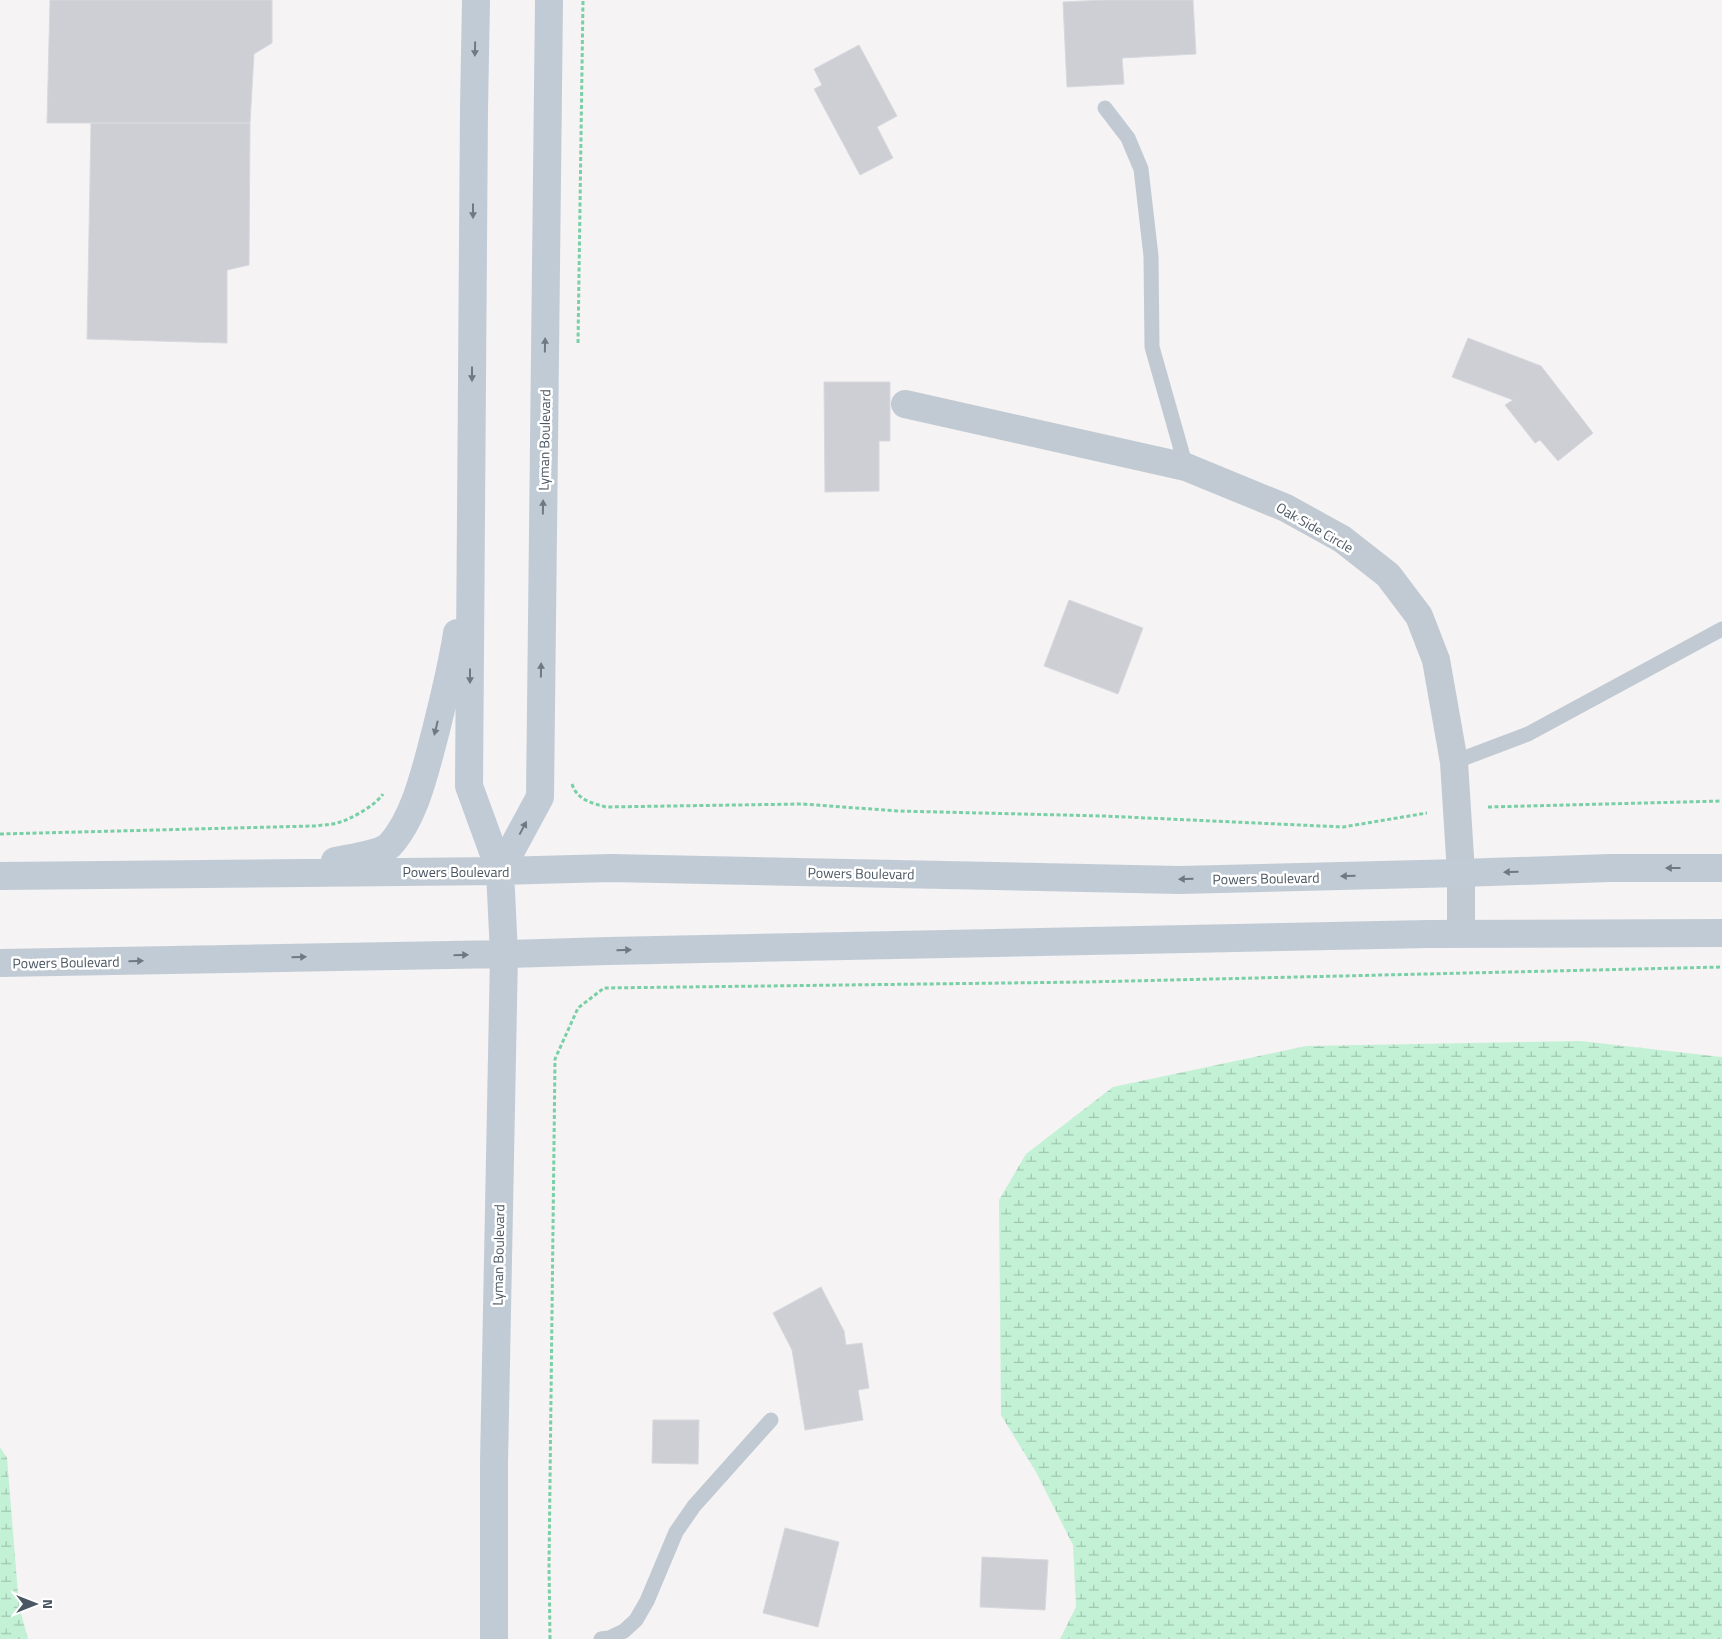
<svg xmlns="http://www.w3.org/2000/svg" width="1722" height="1639" viewBox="0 0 1722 1639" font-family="'Titillium Web',sans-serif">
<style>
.wetland{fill:url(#wetland-marsh)}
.building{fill:#cdcfd5;stroke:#d7d9de}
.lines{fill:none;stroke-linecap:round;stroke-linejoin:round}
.path{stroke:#7ad0a6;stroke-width:3;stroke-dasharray:4 2.5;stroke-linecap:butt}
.service{stroke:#c1cad2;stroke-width:15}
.minor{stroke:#c1cad2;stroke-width:28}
.secondary{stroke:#c1cbd6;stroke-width:28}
.oneway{fill:#6e7984}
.labels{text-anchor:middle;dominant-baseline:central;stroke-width:5;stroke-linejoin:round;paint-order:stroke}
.street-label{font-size:14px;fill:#4a5661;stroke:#fff}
</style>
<defs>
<pattern id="wetland-marsh" width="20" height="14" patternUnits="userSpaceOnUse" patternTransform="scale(1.25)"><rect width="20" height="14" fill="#c3f1d5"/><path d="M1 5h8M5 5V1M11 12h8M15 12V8" fill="none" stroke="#a0c6b0"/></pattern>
</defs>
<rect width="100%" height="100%" fill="#f5f3f3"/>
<path class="wetland" d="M1580 1041 1722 1057V1639H1060L1076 1607 1073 1545 1036 1472 1001 1415 999 1200 1026 1154 1113 1087 1306 1046Z
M0 1447 7 1458 19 1606 28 1639H0Z"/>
<path class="building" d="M50 0H272V43L254 54 250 123H47Z
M1104 0H1193L1196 54 1122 58 1124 84 1067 87 1063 2Z
M859 45 897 116 877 127 893 158 860 175 814 89 822 85 814 69Z
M91 123H250L249 265 227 270V343L87 339Z
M1468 338 1541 366 1593 433 1558 461 1540 440 1535 443 1505 405 1513 400 1452 377Z
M824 382H890V441H879V491L825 492Z
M1069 600 1143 628 1118 694 1044 666Z
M821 1287 844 1331 846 1345 862 1343 869 1388 858 1390 863 1420 805 1430 792 1350 773 1313Z
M653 1420H699L698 1464 652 1463Z
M785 1528 839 1542 818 1627 763 1613Z
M982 1557 1048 1560 1045 1610 980 1607Z"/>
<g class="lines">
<path class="path" d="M578 343 583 0
M572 784C577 800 592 803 606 807L802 804 898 811 1104 816 1343 827 1427 813
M1488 807 1722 801
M0 834 313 826C321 825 329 825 337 823 350 820 376 805 383 794
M550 1639 549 1566 555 1059 578 1008 604 988 1086 982 1722 967"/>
<path class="service" d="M1105 108 1128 138 1141 169 1151 256 1152 347 1186 467
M1454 762 1528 734 1722 629
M601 1639 609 1638 624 1631 636 1620 647 1601 676 1532 694 1506 771 1420"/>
<path class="minor" d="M905 404 1186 467 1286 508 1342 539 1388 575 1419 616 1436 660 1454 762 1461 873V933"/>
<path class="secondary" d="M476 0 474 109 469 786 500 871 504 954 494 1463V1639
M335 861C347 859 382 853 390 845 416 816 426 767 436 730 444 697 452 666 457 633
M500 871 540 797 549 0
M0 876 500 871 611 868 1179 880 1461 873 1610 868H1722
M0 963 504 954 608 951 1428 934 1722 933"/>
</g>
<defs><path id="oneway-solid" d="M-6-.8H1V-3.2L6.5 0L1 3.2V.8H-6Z" transform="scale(1.25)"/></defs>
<g class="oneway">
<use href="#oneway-solid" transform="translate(475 49) rotate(91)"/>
<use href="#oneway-solid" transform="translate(473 211) rotate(90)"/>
<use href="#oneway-solid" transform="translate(545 345) rotate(-89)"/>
<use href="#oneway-solid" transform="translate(472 374) rotate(90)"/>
<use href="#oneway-solid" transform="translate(543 507) rotate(-89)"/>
<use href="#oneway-solid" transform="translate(541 670) rotate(-89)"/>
<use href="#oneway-solid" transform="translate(470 676) rotate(90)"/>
<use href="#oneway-solid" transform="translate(436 728) rotate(104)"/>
<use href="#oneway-solid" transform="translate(523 828) rotate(-62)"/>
<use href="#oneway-solid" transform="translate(1673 868) rotate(-180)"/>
<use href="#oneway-solid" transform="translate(1511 872) rotate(178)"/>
<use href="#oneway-solid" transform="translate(1348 876) rotate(179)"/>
<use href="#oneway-solid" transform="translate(1186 879) rotate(179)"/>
<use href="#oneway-solid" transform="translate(624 950) rotate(-1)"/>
<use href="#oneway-solid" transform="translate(461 955) rotate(-1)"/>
<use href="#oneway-solid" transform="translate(299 957) rotate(-1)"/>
<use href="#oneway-solid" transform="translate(136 961) rotate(-1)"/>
</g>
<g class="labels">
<g class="street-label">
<text transform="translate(544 440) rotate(-89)">Lyman Boulevard</text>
<text transform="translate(1315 527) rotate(30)">Oak Side Circle</text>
<text x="456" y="871">Powers Boulevard</text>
<text transform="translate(861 873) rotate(1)">Powers Boulevard</text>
<text transform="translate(1266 878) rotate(-1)">Powers Boulevard</text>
<text transform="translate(66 962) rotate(-1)">Powers Boulevard</text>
<text transform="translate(498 1255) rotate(-89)">Lyman Boulevard</text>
</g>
</g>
<g transform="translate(35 1604) rotate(90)" stroke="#ffffff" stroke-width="4" paint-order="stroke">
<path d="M0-4L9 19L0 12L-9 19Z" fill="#4a5661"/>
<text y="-8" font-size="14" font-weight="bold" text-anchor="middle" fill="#4a5661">N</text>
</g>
</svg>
